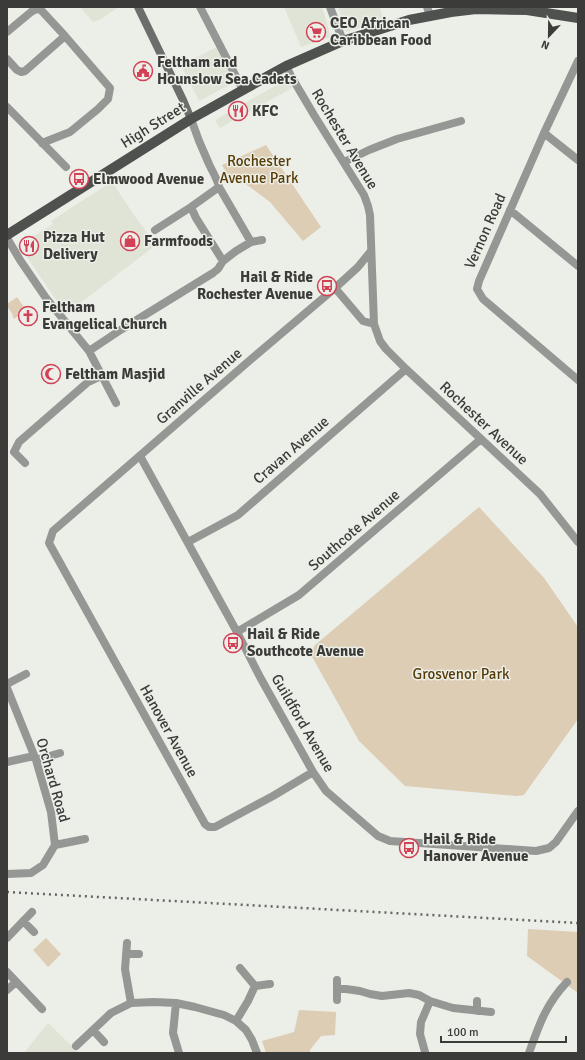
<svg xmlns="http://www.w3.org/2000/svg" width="585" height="1060" viewBox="0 0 585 1060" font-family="Signika,sans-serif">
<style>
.built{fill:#e0e4d6}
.green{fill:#ddcdb4}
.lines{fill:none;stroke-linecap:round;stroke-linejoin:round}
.street{stroke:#959795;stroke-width:8}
.secondary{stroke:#6b6e6b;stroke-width:8}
.primary{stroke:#4e514e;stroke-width:10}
.rail{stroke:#656663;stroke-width:2.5;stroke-dasharray:2 4;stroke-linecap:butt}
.labels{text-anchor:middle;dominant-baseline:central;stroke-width:3;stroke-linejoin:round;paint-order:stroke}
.poi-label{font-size:15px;font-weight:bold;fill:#3b3c39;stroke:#eceee8;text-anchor:start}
.street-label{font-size:15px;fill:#3b3c39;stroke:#eceee8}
.park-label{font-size:15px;fill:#563b05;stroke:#eceee8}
</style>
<rect width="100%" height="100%" fill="#eceee8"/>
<path class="built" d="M80 7H119L101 19 93 22Z
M284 7H322L331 37 301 47Z
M338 7H380L383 21 346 32Z
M217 47 235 82 199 101 181 65Z
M287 79 292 88 220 128 215 120Z
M112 182 134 215 156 245 66 314 39 275 19 245 53 224 51 221 88 197Z
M48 1023 79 1053H24Z"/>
<path class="green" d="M266 145 321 227 303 241 270 202 246 184 232 182 222 165Z
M17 297 26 310 14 319 12 315H13L7 306V304Z
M479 507 544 578 578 627V719L524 795 517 796 405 786 359 741 310 653 313 649 315 645Z
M528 929 578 932V993L527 956Z
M46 938 61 954 48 967 33 950Z
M299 1010 336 1012 335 1035 321 1036 310 1050V1053H266L262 1041 294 1032Z"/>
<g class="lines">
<path class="street" d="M200 7 243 90
M330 7 343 41
M427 7 430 15
M7 32 31 12 36 9 41 10 65 36 25 71 21 72 17 70 7 59
M578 61 544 133 479 281 477 289 483 299 578 380
M286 66 291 76 314 115 364 195 368 206 370 215 374 324 380 341 386 349 406 369 540 494 578 542
M7 107 66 167
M191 119C196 134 202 149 209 164 212 171 217 178 219 187L251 242 236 251 223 261 196 218 191 207 219 187
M544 133 578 160
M42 143 70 132 98 109 108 99 110 88 65 36
M344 162 369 150 397 139 461 121
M510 210 578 266
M155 230 191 207
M7 238 20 260 46 298 89 351 116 403
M251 242 262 240
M335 288 363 321 374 324
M89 351 122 329 213 273 218 269 223 261
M140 456 237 632 260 677 313 772 326 791 378 836 390 841 536 851 549 848 556 842 578 811
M25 463 14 452 19 442 88 382 101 376
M188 542 238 515 406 369
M237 632 299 595 481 439
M7 684 26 674
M7 688 36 760 51 812 55 845 43 865 31 873 7 874
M36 760 60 753
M7 762 34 756
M313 772 273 796 215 827H209L205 824 49 543 53 531 249 361 335 288 358 267 371 251
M55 845 85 839
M23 921 34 932
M7 938 32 912
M127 943 125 969 131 1003
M126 954H139
M240 968 255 986
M7 972 42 1009
M337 989H346L360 991 370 994 382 996 409 993 419 995 430 1001 421 1022 420 1034 425 1052
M7 990 16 982
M337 1000V980
M430 1001 453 1008 491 1012
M176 1003 173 1033 179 1053
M477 1011V1001
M236 1021 248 1001 255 986 270 984
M93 1030 104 1042
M76 1046 111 1013 131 1003 154 1002 176 1003 195 1007 224 1015 236 1021 246 1030 252 1040 257 1053
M529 1053C539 1025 546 1004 567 982"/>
<path class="secondary" d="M138 7 183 100 191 119"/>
<path class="primary" d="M7 235 191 119 225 100 286 66 343 41 409 20 451 12 476 9 527 10 578 18"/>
<path class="rail" d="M7 892 578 923"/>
</g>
<defs>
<g id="supermarket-ring" transform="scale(1)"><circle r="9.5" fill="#eceee8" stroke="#d24156" stroke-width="1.5"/><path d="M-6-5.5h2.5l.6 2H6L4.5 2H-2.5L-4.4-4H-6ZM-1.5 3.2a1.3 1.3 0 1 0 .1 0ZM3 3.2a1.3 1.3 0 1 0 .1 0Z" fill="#d24156"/></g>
<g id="civic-ring" transform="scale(1)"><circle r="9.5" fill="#eceee8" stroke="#d24156" stroke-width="1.5"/><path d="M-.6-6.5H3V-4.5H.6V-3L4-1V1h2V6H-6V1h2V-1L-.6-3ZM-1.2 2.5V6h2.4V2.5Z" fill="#d24156"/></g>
<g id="restaurant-ring" transform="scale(1)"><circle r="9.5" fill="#eceee8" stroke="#d24156" stroke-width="1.5"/><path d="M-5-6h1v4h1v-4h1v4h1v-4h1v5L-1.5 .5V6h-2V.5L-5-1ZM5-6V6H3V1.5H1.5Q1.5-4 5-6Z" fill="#d24156"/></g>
<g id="bus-ring" transform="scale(1)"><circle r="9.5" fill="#eceee8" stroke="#d24156" stroke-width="1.5"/><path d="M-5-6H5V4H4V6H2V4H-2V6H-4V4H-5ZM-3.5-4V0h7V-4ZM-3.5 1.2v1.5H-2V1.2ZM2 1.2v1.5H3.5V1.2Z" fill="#d24156"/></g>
<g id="shop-ring" transform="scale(1)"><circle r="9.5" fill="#eceee8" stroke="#d24156" stroke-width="1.5"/><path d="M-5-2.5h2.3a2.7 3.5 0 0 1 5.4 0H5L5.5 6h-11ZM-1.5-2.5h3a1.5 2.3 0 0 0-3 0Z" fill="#d24156"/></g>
<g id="church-ring" transform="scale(1)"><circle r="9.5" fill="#eceee8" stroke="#d24156" stroke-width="1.5"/><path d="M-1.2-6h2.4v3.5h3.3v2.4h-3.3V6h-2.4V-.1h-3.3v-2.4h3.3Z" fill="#d24156"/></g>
<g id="mosque-ring" transform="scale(1)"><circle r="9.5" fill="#eceee8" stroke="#d24156" stroke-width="1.5"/><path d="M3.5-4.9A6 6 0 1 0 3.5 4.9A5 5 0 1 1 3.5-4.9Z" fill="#d24156"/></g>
</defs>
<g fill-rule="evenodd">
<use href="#supermarket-ring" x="316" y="32"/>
<use href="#civic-ring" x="143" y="71"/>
<use href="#restaurant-ring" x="238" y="111"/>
<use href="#bus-ring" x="79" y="179"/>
<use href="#shop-ring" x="130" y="241"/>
<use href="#restaurant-ring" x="29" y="246"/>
<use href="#bus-ring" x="327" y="286"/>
<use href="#church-ring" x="28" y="316"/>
<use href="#mosque-ring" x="51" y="374"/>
<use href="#bus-ring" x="233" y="643"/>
<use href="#bus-ring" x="409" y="848"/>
</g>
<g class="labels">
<g class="poi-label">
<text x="330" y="23">CEO African<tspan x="330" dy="17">Caribbean Food</tspan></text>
<text x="157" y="62">Feltham and<tspan x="157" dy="17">Hounslow Sea Cadets</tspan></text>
<text x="252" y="111">KFC</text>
<text x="93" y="179">Elmwood Avenue</text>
<text x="43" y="237">Pizza Hut<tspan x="43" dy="17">Delivery</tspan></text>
<text x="144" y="241">Farmfoods</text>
<text x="313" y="277" text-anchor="end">Hail &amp; Ride<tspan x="313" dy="17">Rochester Avenue</tspan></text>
<text x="42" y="307">Feltham<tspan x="42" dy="17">Evangelical Church</tspan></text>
<text x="65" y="374">Feltham Masjid</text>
<text x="247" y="634">Hail &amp; Ride<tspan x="247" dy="17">Southcote Avenue</tspan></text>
<text x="423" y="839">Hail &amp; Ride<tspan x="423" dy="17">Hanover Avenue</tspan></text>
</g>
<g class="street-label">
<text transform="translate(153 125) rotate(-32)">High Street</text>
<text transform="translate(345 139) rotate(59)">Rochester Avenue</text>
<text transform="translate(485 231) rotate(-66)">Vernon Road</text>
<text transform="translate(199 386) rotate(-41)">Granville Avenue</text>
<text transform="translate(484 423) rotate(43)">Rochester Avenue</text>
<text transform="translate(291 450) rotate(-41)">Cravan Avenue</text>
<text transform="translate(354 530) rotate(-41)">Southcote Avenue</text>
<text transform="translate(303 723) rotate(60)">Guildford Avenue</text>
<text transform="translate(169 731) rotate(61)">Hanover Avenue</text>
<text transform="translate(53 780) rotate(74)">Orchard Road</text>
</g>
<g class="park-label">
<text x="259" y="161">Rochester<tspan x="259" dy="17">Avenue Park</tspan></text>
<text x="461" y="674">Grosvenor Park</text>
</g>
</g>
<rect width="585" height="1060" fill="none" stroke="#3b3c39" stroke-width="16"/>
<g transform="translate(549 36) rotate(202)" stroke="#eceee8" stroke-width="3" paint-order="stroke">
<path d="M0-3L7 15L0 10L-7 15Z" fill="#3b3c39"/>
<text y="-6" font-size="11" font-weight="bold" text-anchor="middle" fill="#3b3c39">N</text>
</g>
<path d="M441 1036v6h125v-6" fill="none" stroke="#3b3c39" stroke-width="2"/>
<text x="447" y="1036" font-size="12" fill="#3b3c39" stroke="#eceee8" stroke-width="3" paint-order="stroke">100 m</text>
</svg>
